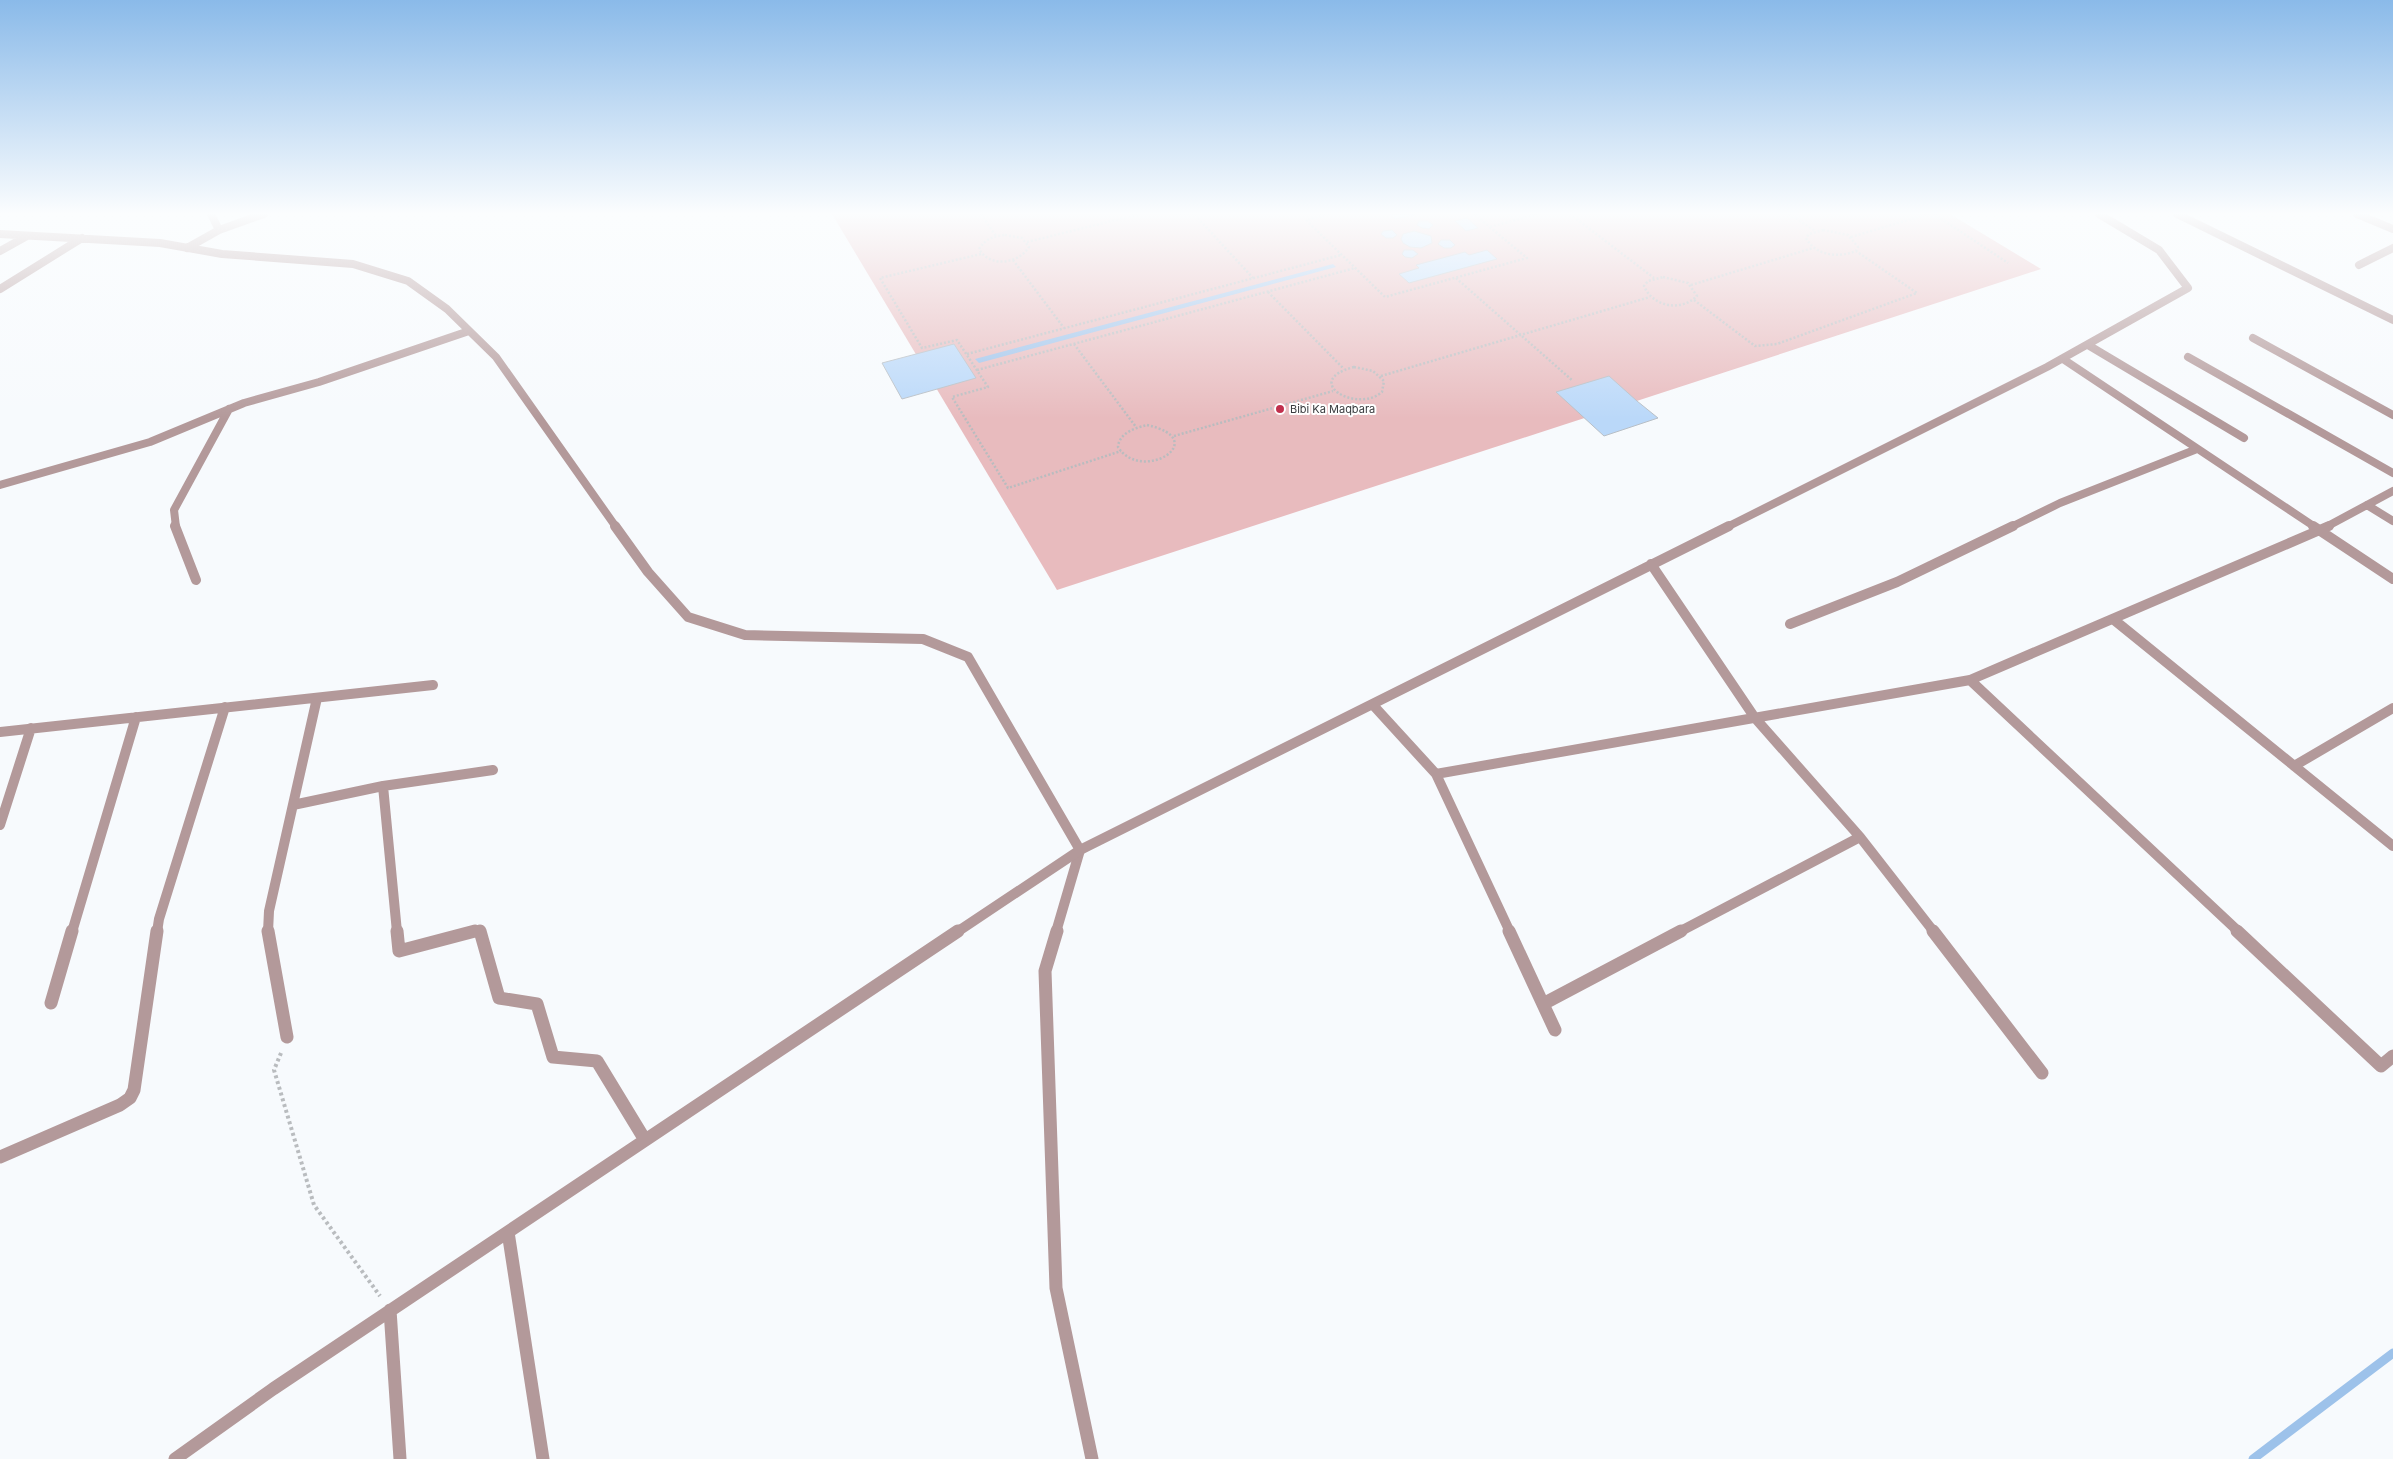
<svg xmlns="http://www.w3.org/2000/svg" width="2393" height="1459" viewBox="0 0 2393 1459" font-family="Inter,sans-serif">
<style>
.green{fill:#e8bbbe}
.water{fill:#9dc2ea}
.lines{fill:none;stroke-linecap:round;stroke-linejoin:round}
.stream{stroke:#9dc2ea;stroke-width:9}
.building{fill:#bad8f9;stroke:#b8bfc6}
.path-far1{stroke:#b9bcbf;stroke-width:2.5;stroke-dasharray:2 2;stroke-linecap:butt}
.path{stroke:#b9bcbf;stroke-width:4;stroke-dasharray:3 3;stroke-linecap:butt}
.service-far1{stroke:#b3999a;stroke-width:10}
.service{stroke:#b3999a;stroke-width:13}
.minor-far2{stroke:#b3999a;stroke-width:8}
.minor-far1{stroke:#b3999a;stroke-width:10}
.minor{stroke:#b3999a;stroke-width:13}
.poi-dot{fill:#c1304d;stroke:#fff;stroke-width:2}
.labels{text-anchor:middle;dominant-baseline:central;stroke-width:4;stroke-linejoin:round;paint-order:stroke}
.far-poi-label{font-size:11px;fill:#383b3e;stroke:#fff;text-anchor:start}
</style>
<rect width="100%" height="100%" fill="#f7fafd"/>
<path class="green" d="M832 214H1950L2041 269 1057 590Z"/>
<path class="water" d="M1333 264 1336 267 979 363 975 359Z"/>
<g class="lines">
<path class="stream" d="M2253 1459 2393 1353"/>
</g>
<path class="building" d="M1389 214H1414V215L1395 219Z
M1467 218 1478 228 1466 231 1455 221Z
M1419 221H1428L1433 225 1429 229 1422 228 1417 225Z
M1392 230 1397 235 1393 238H1386L1381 234 1383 231Z
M1414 231 1431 236 1432 243 1421 248 1410 247 1403 243 1401 239 1403 234Z
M1441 240H1450L1455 245 1451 248H1444L1438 244Z
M1404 250H1413L1418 254 1412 258 1405 257 1402 254Z
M1487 250 1497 259 1409 283 1399 274 1419 268 1416 265 1465 252 1469 255Z
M954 344 976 378 902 399 882 363Z
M1609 376 1637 401 1658 418 1604 436 1556 392Z"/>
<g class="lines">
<path class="path-far1" d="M981 214 996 236
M1175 214H1195
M1329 214 1306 220 1385 297 1527 258 1474 214
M1570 214 1654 278
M1789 214 1814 230
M1934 214 2008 263
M1195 215 1253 278
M1490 227 1537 214
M1823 230 1848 235 1858 247 1856 251C1838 258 1816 256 1806 238L1809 234Z
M1005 235 1022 238 1029 247C1018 264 990 268 979 249 985 239 994 236 1005 235Z
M1851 237 1928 214
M1027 242 1140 214
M981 254 880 278 922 348 957 340 988 387 952 397 1008 488 1121 451
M1013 260 1064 328
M1663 277 1688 283 1697 296C1681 312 1653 307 1644 286L1648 281Z
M1456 278 1573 381
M1691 285 1813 248
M1268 292 1344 369
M1694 300 1755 346 1777 344 1917 293 1856 251
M1074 344 1136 427
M967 354 1341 255
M1354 367 1373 371 1384 381 1382 392C1357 414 1300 381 1354 367Z
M977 370 1355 268
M1381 376 1650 297
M1147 425C1214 440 1141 484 1118 447 1119 433 1135 428 1147 425Z
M1174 436 1333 391"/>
<path class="path" d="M281 1053 274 1070 314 1205 380 1296"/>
<path class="service-far1" d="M1056 932 1080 850"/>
<path class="service" d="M1057 931 1045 971 1056 1288 1092 1459"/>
<path class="minor-far2" d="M211 214 219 230
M2177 214 2393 320
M2357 214 2393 229
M0 234 160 243 222 254 353 264 408 281 447 309 496 357 616 527
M187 248 219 230 264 214
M0 251 27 236
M2359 265 2393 248
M0 289 82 238
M2253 338 2393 415
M2088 345 2244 438
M2188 357 2393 473
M2063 359 2315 527
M0 485 150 442 244 403 319 382 469 331
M2367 505 2393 521
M176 527 174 510 229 409
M1727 527 2047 367 2188 288 2159 250 2099 214
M2011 527 2060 503 2197 449
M2326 527 2393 491"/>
<path class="minor-far1" d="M175 526 196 580
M615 526 648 572 688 617 745 635 923 639 968 657 1080 850
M2313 526 2393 579
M1651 564 1755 718 1860 837 1934 932
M2113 619 2393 846
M1790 624 1897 582 2013 526
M1970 680 2239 932
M1373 705 1436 774 1970 680 2329 526
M0 732 433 685
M2294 766 2393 708
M1436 774 1510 932
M383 786 397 932
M293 805 383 786 493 770
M0 825 31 728
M72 932 136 717
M157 932 159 919 225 707
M268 932 269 911 317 698
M471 932 480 930 481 932
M957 932 1080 850 1729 526
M1679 932 1860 837"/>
<path class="minor" d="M268 931 287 1037
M397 931 399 951 475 931
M480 931 499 998 537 1004 553 1057 597 1061 645 1140
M1509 931 1555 1030
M1933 931 2042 1073
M2237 931 2381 1066 2393 1056
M51 1003 72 931
M1543 1004 1681 931
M0 1157 120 1105 130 1098 134 1090 157 931
M508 1232 543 1459
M390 1310 400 1459
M175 1459 273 1389 958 931"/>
</g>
<linearGradient id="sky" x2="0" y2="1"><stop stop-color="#8abae9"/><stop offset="0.51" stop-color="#fbfdfe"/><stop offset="1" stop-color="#fbfdfe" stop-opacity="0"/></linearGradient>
<rect width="2393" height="419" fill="url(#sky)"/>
<circle class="poi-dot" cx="1280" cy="409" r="5"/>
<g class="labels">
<g class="far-poi-label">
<text x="1290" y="409">Bibi Ka Maqbara</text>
</g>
</g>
</svg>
